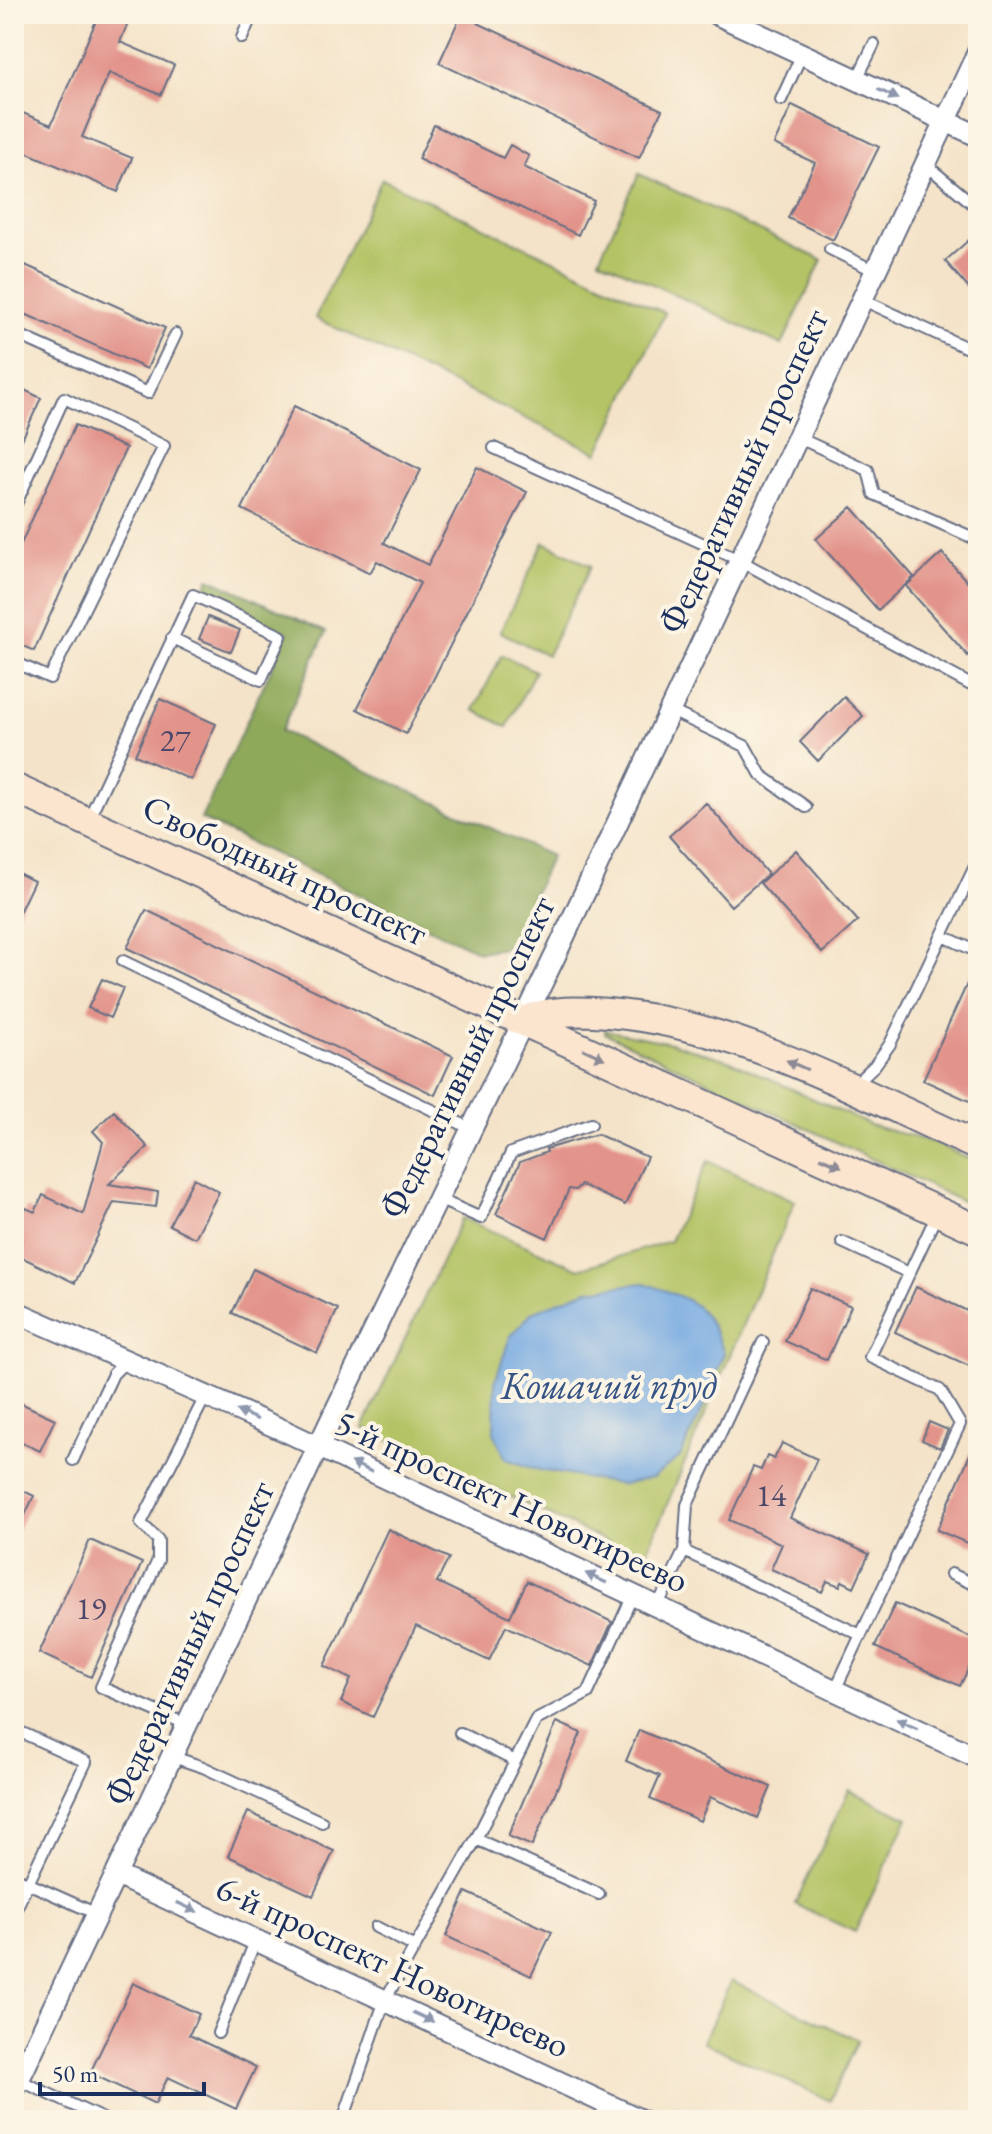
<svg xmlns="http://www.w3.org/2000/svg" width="992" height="2134" viewBox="0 0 992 2134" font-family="'EB Garamond',serif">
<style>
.green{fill:#b4c365;stroke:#687962;stroke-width:2}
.forest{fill:#8fa95a;stroke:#556c5c;stroke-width:2}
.water{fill:#73a8e1;stroke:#476ca0;stroke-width:2}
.building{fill:#e2938a}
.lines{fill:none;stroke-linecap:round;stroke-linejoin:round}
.service-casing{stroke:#676e83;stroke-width:14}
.minor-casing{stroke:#676e83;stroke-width:24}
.secondary-casing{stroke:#676e83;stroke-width:32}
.service{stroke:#fff;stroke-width:10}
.minor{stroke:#fff;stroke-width:20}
.secondary{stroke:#fce5cf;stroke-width:28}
.oneway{fill:#8d97ae}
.oneway2{fill:#8c8a96}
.labels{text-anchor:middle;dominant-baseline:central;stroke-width:8;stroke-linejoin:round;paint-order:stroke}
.number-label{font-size:32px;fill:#4d4869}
.street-label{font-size:36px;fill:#1b2f5e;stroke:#fcf5e5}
.water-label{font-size:38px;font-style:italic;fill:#355385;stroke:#fcf5e5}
</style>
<rect width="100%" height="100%" fill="#fcf5e5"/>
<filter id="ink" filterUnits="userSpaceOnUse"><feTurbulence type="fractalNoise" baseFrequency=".0125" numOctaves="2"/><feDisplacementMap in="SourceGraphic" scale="16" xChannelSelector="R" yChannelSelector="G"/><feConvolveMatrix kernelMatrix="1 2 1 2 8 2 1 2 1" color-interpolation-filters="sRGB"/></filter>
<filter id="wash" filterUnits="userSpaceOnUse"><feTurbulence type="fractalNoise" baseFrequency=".006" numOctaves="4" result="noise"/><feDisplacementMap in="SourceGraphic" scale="32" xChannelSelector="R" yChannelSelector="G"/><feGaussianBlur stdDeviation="1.8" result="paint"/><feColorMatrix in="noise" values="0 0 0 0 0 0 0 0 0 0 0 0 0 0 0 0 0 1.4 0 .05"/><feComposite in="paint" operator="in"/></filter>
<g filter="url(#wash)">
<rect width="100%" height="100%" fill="#f4e3c8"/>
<path class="green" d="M639 174 822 260 782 345 599 259Z
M382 179 665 313 598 453 315 318Z
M544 542 591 566 547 655 500 632Z
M502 655 535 671 507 727 474 710Z
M605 1030 671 1043 731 1061 870 1125 935 1143 978 1163V1209L605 1033Z
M708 1161 795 1201 644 1559 363 1428 462 1218 579 1269 670 1241Z
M849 1790 908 1818 855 1932 795 1904Z
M731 1981 858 2040 830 2101 703 2042Z"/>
<path class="forest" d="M209 578 326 632 281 731 551 856 510 947 479 952 201 819 288 633 203 594Z"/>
<path class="water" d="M644 1283C695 1301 704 1302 724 1353L703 1408 680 1457 653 1477 623 1485 535 1469 506 1459 494 1433 495 1382 510 1337 532 1312 587 1290Z"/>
<g id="blocks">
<path class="building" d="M99 14H132L120 42 174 65 161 95 109 73 82 137 132 158 118 192 14 147V134L23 113 51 125Z
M461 15 662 110 639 158 439 63Z
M792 105 879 147 833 240 788 218 815 163 774 144Z
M434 125 503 158 510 145 529 156 524 167 594 201 578 235 418 159Z
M978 232V299L945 261Z
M14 260 165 328 147 369 14 309Z
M14 385 41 398 14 457Z
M294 406 421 470 384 543 428 565 477 467 527 492 406 734 357 709 420 583 377 561 370 573 242 509Z
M75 425 126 448 34 651 14 642V559Z
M852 507 914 577 878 610 816 539Z
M942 553 978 594V647L968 656 906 586Z
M208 617 240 630 231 652 199 639Z
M844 697 863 716 818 761 800 742Z
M160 699 216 724 191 780 135 755Z
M706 803 768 874 731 906 669 836Z
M796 850 858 921 822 953 760 883Z
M14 871 34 881 14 923Z
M146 910 453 1056 435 1095 127 948Z
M978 960V1105L923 1080Z
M102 979 123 988 110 1018 88 1008Z
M114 1111 148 1147 109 1184 158 1192 156 1207 114 1202 75 1283 15 1254 22 1239 14 1232 26 1208 35 1212 43 1195 83 1214 103 1142 93 1131Z
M597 1134 647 1157 625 1205 581 1185 575 1190 569 1189 547 1238 496 1214 520 1162 547 1152 546 1149Z
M194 1178 219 1192 195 1238 169 1225Z
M253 1269 338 1309 317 1353 232 1313Z
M916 1287 978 1316V1370L895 1332Z
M810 1288 851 1306 827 1360 785 1341Z
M14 1400 55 1419 40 1451 14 1439Z
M929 1422 948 1430 940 1448 922 1440Z
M978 1436V1548L937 1530Z
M782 1443 817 1459 790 1518 869 1554 854 1587 842 1581 840 1586 827 1581 822 1592 771 1569 782 1544 729 1520 753 1467 761 1470 767 1456 774 1459Z
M14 1486 34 1496 14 1538Z
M388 1529 449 1558 437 1582 510 1617 527 1581 612 1622 592 1666 506 1626 489 1661 416 1626 373 1717 341 1702 351 1679 324 1666Z
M90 1540 142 1563 91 1677 39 1653Z
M895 1603 978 1641V1649L960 1686 875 1647Z
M557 1722 581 1733 532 1846 508 1836Z
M639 1730 771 1787 758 1818 710 1797 700 1821 650 1799 660 1776 626 1761Z
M248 1812 334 1851 313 1896 228 1856Z
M466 1892 552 1932 531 1976 446 1936Z
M133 1983 199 2014 189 2035 256 2067 236 2109 168 2077 155 2104 90 2073Z"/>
</g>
</g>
<g filter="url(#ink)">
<use href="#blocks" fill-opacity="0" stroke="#676e83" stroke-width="2"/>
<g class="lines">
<g class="service-casing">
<path id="service" d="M242 38 252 14
M857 79 874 44
M781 100 802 54
M925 164 978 208
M830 249 875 271
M861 299 978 353
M14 333 148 393 176 334
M797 437 868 470 874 494 978 540
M494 448 739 560 969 684 978 679
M14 508 64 398 164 446 50 678 14 662
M669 710 745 746 761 775 806 807
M88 820 193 595 281 636 261 680 172 638
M943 936 978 952
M123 961 472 1129
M855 1084 875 1065 890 1044 978 860
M438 1199 481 1218 511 1153 591 1124
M842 1242 909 1273
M73 1460 113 1374 125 1362
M684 1551 861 1635
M951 1574 978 1586
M657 1607 684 1551 687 1505 763 1342
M835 1690 960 1424 940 1390 870 1357 938 1212
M188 1725 101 1687 158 1560V1540L141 1523 205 1397
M460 1733 515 1761
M173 1757 203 1767 322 1822
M476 1839 599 1894
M14 1877 97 1914
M14 1913 86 1762 16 1730
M376 1927 415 1947
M218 2033 256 1939
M19 2080 105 2120
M343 2120 385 2000 476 1839 536 1720 588 1693 633 1595"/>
</g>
<g class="minor-casing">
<path id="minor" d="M716 14 978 136
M14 1311 287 1432 978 1758
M116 1875 641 2120
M14 2090 330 1422 555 956 978 52"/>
</g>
<g class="secondary-casing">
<path id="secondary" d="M14 788 978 1230
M524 1021C550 1009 579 1011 608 1013 736 1023 861 1094 978 1146"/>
</g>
<use href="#service" class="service"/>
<use href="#minor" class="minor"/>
<use href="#secondary" class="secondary"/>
</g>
<defs><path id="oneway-solid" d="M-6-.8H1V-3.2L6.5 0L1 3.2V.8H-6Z" transform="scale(2)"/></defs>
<g class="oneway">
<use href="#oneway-solid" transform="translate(888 94) rotate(25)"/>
<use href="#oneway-solid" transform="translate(247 1415) rotate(-157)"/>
<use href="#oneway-solid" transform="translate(361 1467) rotate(-155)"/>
<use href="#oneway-solid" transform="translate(596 1578) rotate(-155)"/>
<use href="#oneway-solid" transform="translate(907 1724) rotate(-155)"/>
<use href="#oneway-solid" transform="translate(187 1907) rotate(25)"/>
<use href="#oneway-solid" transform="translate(423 2017) rotate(25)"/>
</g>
<g class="oneway2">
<use href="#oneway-solid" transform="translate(594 1054) rotate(25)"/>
<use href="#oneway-solid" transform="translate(797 1065) rotate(-156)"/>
<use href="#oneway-solid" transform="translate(831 1162) rotate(25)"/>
</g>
</g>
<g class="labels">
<g class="number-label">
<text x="175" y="740">27</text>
<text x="771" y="1495">14</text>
<text x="91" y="1608">19</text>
</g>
<g class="street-label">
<text transform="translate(743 471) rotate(-65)">Федеративный проспект</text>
<text transform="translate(285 870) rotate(25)">Свободный проспект</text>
<text transform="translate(467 1057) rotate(-64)">Федеративный проспект</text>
<text transform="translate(512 1501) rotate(25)">5-й проспект Новогиреево</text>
<text transform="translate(189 1643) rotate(-65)">Федеративный проспект</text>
<text transform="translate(393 1966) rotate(25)">6-й проспект Новогиреево</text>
</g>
<g class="water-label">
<text x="609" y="1384">Кошачий пруд</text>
</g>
</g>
<rect width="992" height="2134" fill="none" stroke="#fcf5e5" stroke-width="48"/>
<path d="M40 2082v12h164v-12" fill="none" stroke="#1b2f5e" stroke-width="4"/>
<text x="52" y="2082" font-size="24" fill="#1b2f5e" stroke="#fcf5e5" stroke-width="6" paint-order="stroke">50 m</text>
</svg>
